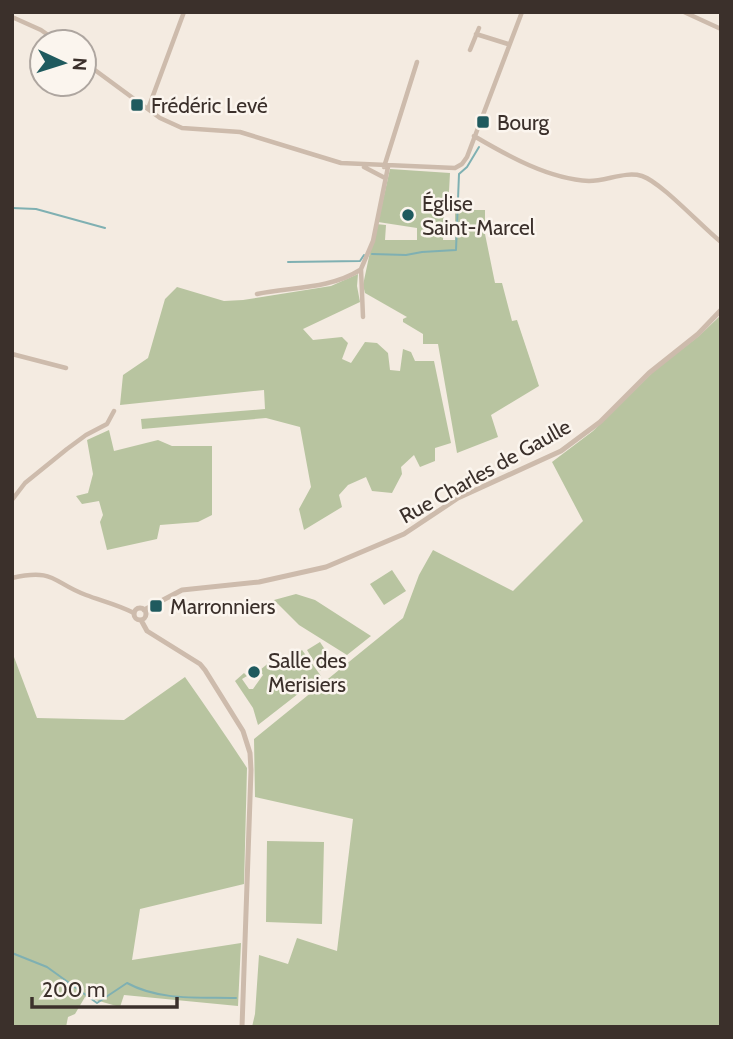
<svg xmlns="http://www.w3.org/2000/svg" width="733" height="1039" viewBox="0 0 733 1039" font-family="Cabin,sans-serif">
<style>
.green{fill:#b8c4a0}
.lines{fill:none;stroke-linecap:round;stroke-linejoin:round}
.stream{stroke:#7fb0b2;stroke-width:2}
.minor{stroke:#cdbbac;stroke-width:4.5}
.tertiary{stroke:#cdbbac;stroke-width:5}
.poi-dot{fill:#1f5a5e;stroke:#fbf5ee;stroke-width:2.5}
.labels{text-anchor:middle;dominant-baseline:central;stroke-width:5;stroke-linejoin:round;paint-order:stroke}
.poi-label{font-size:21px;fill:#3b302b;stroke:#fbf5ee;text-anchor:start}
.street-label{font-size:21px;fill:#3b302b;stroke:#fbf5ee}
</style>
<rect width="100%" height="100%" fill="#f4ebe1"/>
<path class="green" d="M390 169 450 173 448 210 444 211 443 240H455V210H485V234L495 283H502L512 321 517 320 539 386 491 415 498 437 457 453 438 344H423V334L403 322V319L407 317 365 293 363 285 376 224 386 225 385 240H417V228L378 222Z
M358 274 357 286 360 302 303 329 313 340 342 337 348 343 342 359 351 363 365 342 377 343 388 353 390 370 400 371 403 349 411 352 415 361H434L451 443 435 448V461L420 467 414 455 401 467 402 474 392 493 372 491 366 477 348 485 339 495 342 507 304 530 299 509 311 487 300 427 266 418 142 429 141 419 265 409 264 390 120 405 123 375 148 358 165 299 177 287 224 301 243 300 331 286Z
M721 315V1027H252L255 1014 259 955 288 964 297 938 337 951 353 819 255 797 254 739 403 618 419 575 433 550 513 591 583 521 552 462 593 431 656 369 699 336Z
M109 430 114 451 158 440 172 446H212V515L198 522 160 525 157 539 107 550 100 522 103 515 99 501 82 504 76 496 88 493 93 474 87 440Z
M392 570 406 591 384 605 370 584Z
M296 594 315 600 371 636 347 655 299 625 274 600Z
M320 642 333 662 320 671 307 650Z
M302 650 321 676 258 725 253 708 235 681 244 673 247 676 242 679 249 689H253L263 675 260 670 276 657 281 668Z
M14 657 37 718 124 720 185 677C206 707 227 737 247 768L244 884 140 909 132 960 241 943 238 1006 124 995 120 1007 85 997 75 1014 68 1017 66 1027H12V658Z
M267 841 324 842 322 924 266 922Z"/>
<g class="lines">
<path class="stream" d="M12 208 36 209 105 228
M372 254 406 255 422 252 456 250 459 174 467 167 479 147
M288 262 360 261 364 255
M12 953 47 967 97 1003 127 983C160 1001 199 997 236 998"/>
<path class="minor" d="M684 12 721 29
M12 17 41 30 58 42
M476 34 508 44
M470 50 479 28
M84 62 160 118 182 128 240 132 341 163 455 168 462 164 467 157 522 12
M148 109 184 12
M474 136C508 156 549 179 589 181 607 181 625 171 642 176 661 182 702 227 721 242
M364 167 385 178
M384 167 417 62
M257 294C291 287 330 289 360 270
M363 317 361 269 373 241 388 167
M12 354 66 368
M12 500 25 483 67 449 86 435 107 424 114 411
M12 578C55 568 53 583 86 595 102 601 119 605 134 613"/>
<path class="tertiary" d="M134 614a6 6 0 1 1 12 0a6 6 0 1 1-12 0Z
M144 610 182 590 259 582 326 567 404 534 458 498 561 451 600 422 649 373 698 334 721 310
M141 620 147 631 200 664 205 670 243 731 250 753 251 770 242 1027"/>
</g>
<g class="poi-dot">
<rect x="130" y="98" width="14" height="14" rx="3.5"/>
<rect x="476" y="115" width="14" height="14" rx="3.5"/>
<circle cx="408" cy="215" r="7"/>
<rect x="149" y="599" width="14" height="14" rx="3.5"/>
<circle cx="254" cy="672" r="7"/>
</g>
<g class="labels">
<g class="poi-label">
<text x="151" y="105">Frédéric Levé</text>
<text x="497" y="122">Bourg</text>
<text x="422" y="203">Église<tspan x="422" dy="24">Saint-Marcel</tspan></text>
<text x="170" y="606">Marronniers</text>
<text x="268" y="660">Salle des<tspan x="268" dy="24">Merisiers</tspan></text>
</g>
<g class="street-label">
<text transform="translate(485 471) rotate(-29)">Rue Charles de Gaulle</text>
</g>
</g>
<rect width="733" height="1039" fill="none" stroke="#3b302b" stroke-width="28"/>
<g transform="translate(63 63) rotate(94)"><circle r="33" fill="#fbf5ee" stroke="#aea6a0" stroke-width="2"/>
<path d="M0-5L12 26L0 18L-12 26Z" fill="#1f5a5e"/>
<text y="-10" font-size="19" font-weight="bold" text-anchor="middle" fill="#3b302b">N</text>
</g>
<path d="M32 997v10h145v-10" fill="none" stroke="#3b302b" stroke-width="3.5"/>
<text x="42" y="997" font-size="21" fill="#3b302b" stroke="#fbf5ee" stroke-width="5" paint-order="stroke">200 m</text>
</svg>
